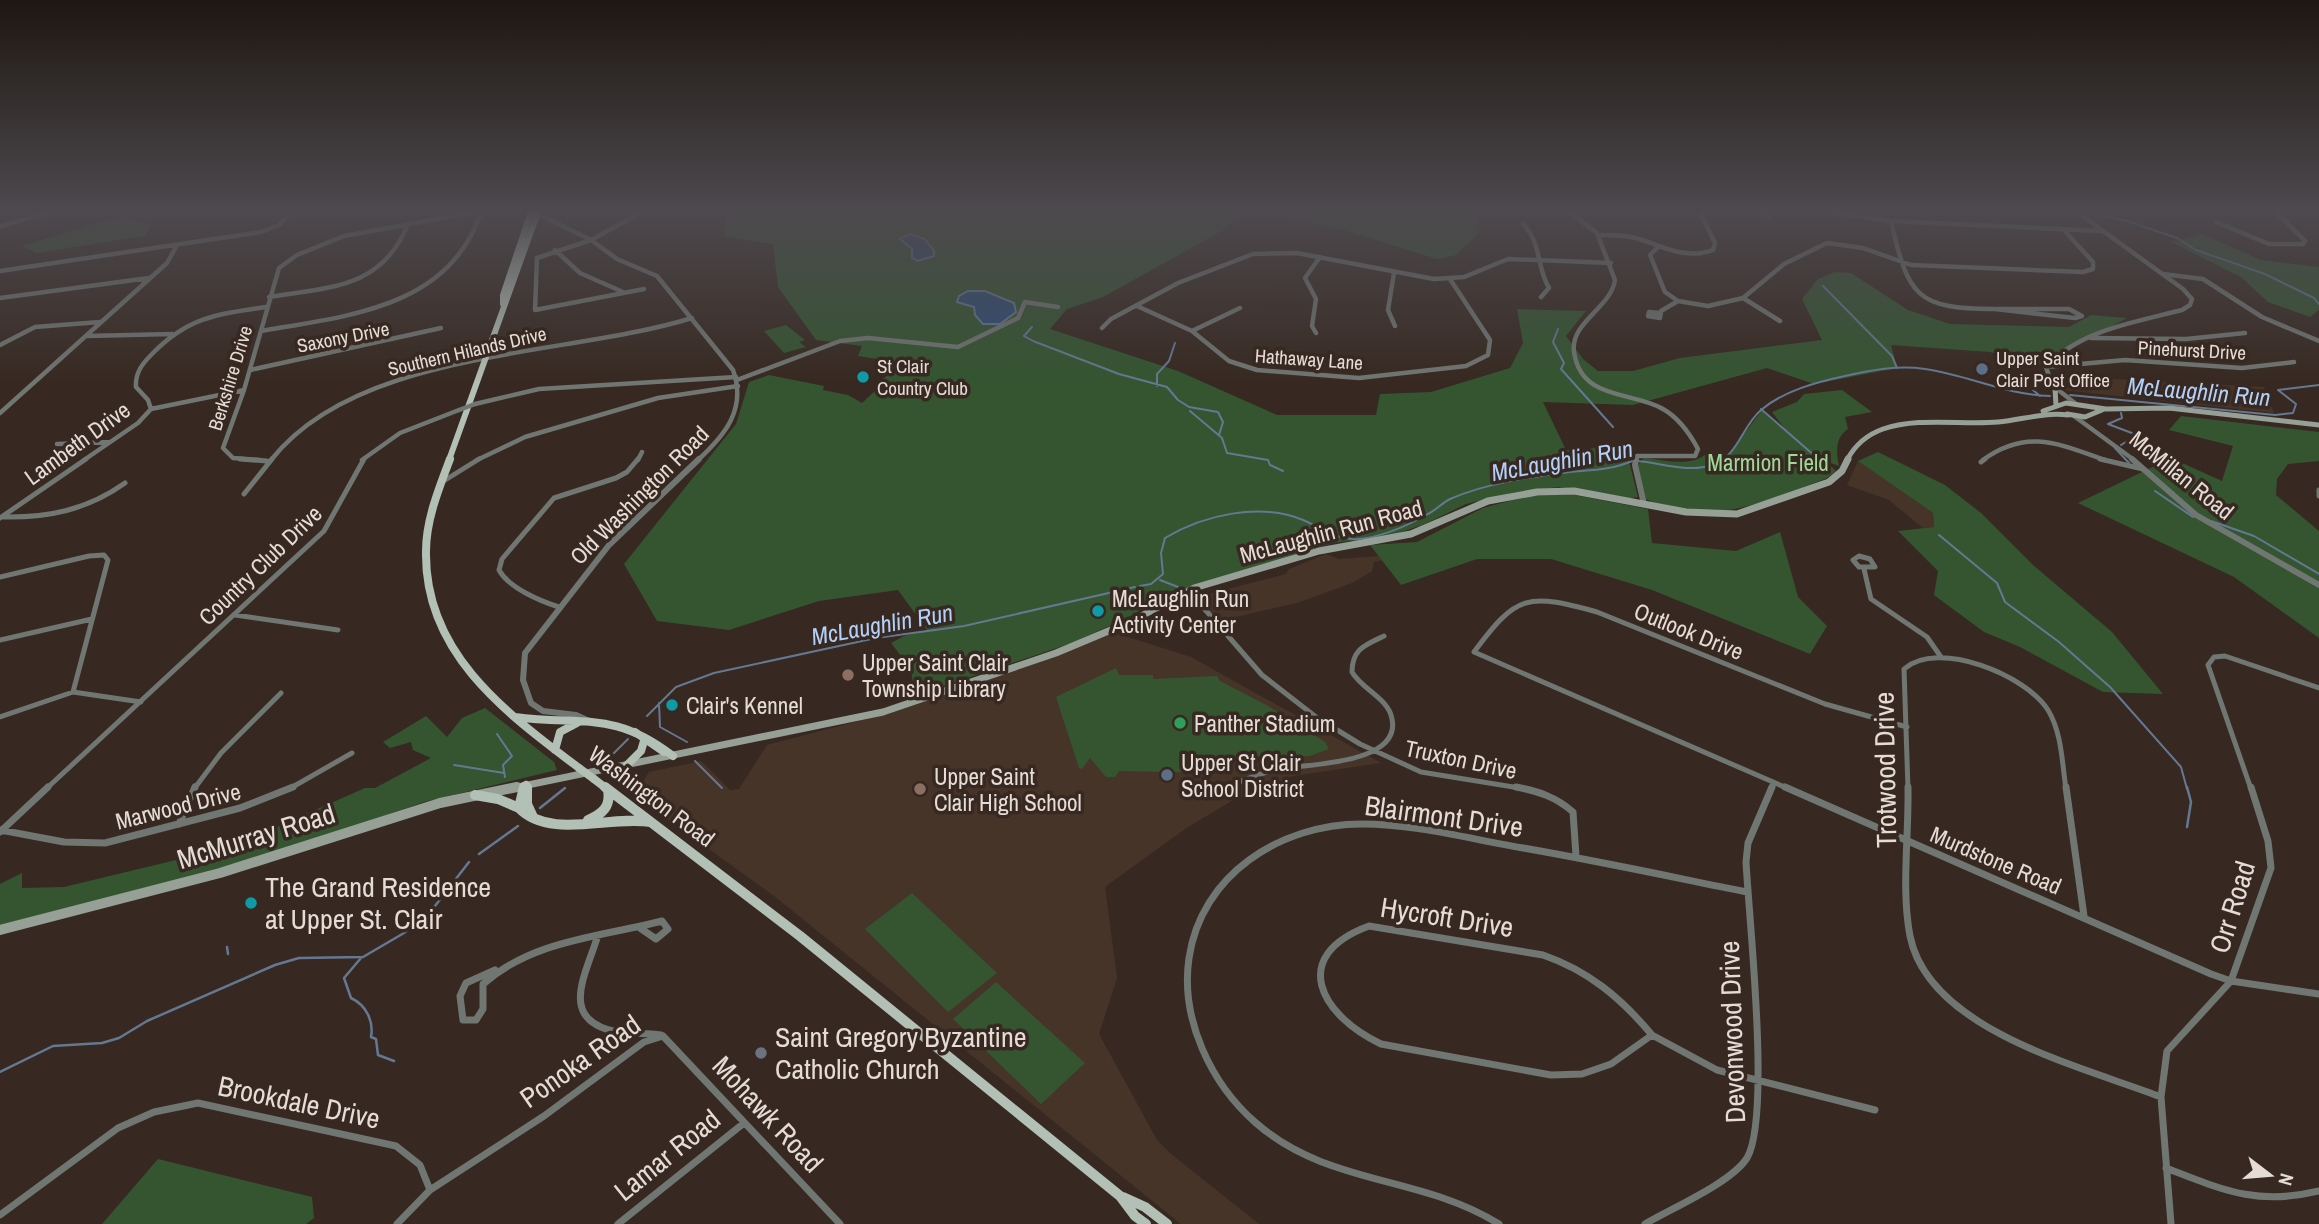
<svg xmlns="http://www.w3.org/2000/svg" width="2319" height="1224" viewBox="0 0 2319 1224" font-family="'Archivo Narrow',sans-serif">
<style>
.built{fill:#473428}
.green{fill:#345530}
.water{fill:#2d4d75;stroke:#647892;stroke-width:2}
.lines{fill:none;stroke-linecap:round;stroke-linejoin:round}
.stream-far1{stroke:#647892;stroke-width:2}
.stream{stroke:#647892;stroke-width:2.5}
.minor-far2{stroke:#707671;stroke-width:4.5}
.minor-far1{stroke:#707671;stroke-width:5}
.minor{stroke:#707671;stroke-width:7}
.tertiary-far1{stroke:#707671;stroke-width:4.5}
.tertiary{stroke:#707671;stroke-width:6}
.secondary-far2{stroke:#96a097;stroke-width:5}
.secondary-far1{stroke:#96a097;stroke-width:7}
.secondary{stroke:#96a097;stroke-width:10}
.primary-far2{stroke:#b3c0b5;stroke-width:6}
.primary-far1{stroke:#b3c0b5;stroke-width:8}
.primary{stroke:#b3c0b5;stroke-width:10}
.minor-bridge{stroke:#707671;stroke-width:4.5}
.primary-bridge{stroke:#b3c0b5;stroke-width:8}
.service-dot{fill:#5c6f8a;stroke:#372921;stroke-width:2.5}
.culture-dot{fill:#0f9aa8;stroke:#372921;stroke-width:2.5}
.education-dot{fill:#8d6e63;stroke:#372921;stroke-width:2.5}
.leisure-dot{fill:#2e9e5b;stroke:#372921;stroke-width:2.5}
.worship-dot{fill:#6b7280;stroke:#372921;stroke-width:2.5}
.labels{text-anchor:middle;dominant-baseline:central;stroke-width:7;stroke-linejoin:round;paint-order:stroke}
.far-street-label{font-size:19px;fill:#e5dcd6;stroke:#372921}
.far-poi-label{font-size:19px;fill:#e5dcd6;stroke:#372921;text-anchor:start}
.street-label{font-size:23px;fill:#e5dcd6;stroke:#372921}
.park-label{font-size:23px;fill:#9dd897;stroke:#372921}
.poi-label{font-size:23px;fill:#e5dcd6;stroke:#372921;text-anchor:start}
.water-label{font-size:24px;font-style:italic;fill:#b2d0f8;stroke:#372921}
.near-street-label{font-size:28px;fill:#e5dcd6;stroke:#372921}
.near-poi-label{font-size:28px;fill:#e5dcd6;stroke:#372921;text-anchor:start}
</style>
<rect width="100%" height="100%" fill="#372921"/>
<path class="built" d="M2056 376 2264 387 2274 413 2063 390Z
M1858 461 1933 513 1934 527 1923 528 1889 500 1847 485Z
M1326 554 1339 559 1381 556 1383 560 1374 562 1372 571 1352 583 1300 602 1218 621 1197 597 1286 574 1289 569Z
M1112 632 1191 657 1381 763 1293 776 1233 800 1185 829 1105 887 1117 978 1099 1034 1157 1140 1171 1154 1259 1224H1181L774 896 634 795 649 772 701 761 730 790 739 789 767 745 893 712 1017 670Z"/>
<path class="green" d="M730 212H1243L1222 231 1103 297 1067 309 1050 329 1178 371 1277 415H1376L1380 394 1431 392 1510 368 1523 343 1517 309 1586 311 1566 336 1583 359 1598 371H1633L1680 358 1822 340 1802 299 1818 279 1835 272 1851 273 1908 310 1950 324 2069 327 2091 315 2127 318 2042 365 1990 352 1891 345 1897 368 1814 384 1767 368 1633 405 1543 402 1566 450 1630 446 1636 450 1628 457 1638 497 1627 499 1559 487 1517 492 1466 504 1425 524 1390 536 1333 543 1169 593 1127 618 1072 643 917 695 914 694 911 669 891 643 904 636 927 630 898 590 819 601 729 630 657 621 624 564 736 424 749 382 769 375 824 386 823 390 848 395 862 403 876 390 878 382 894 371 890 361 858 356 862 346 816 340 778 287 773 244 725 237V219Z
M1266 212H1476L1480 232 1456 255 1437 259 1343 230Z
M121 216 151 225 145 236 36 253 22 246Z
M2202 234 2261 260 2319 267V310L2310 317 2268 302 2241 277 2171 242Z
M786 325 805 340 799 342 806 347 784 353 764 331Z
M1842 390 1872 412 1845 417 1848 429C1835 438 1836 451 1839 466L1825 461 1836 471 1827 478C1770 500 1706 530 1646 499L1637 466 1644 458C1664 460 1688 467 1705 455L1724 461 1762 410 1784 428 1772 412 1797 402 1804 394Z
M2181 416 2319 432V461L2288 464 2277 479 2276 495 2319 531V638L2234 577 2078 503 2171 458 2222 481 2233 446 2169 430Z
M1878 452 1945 485 1981 513 2033 565 2112 632 2163 694 2103 692 2020 647 1984 632 1934 595 1938 571 1898 531 1934 527 1933 513 1858 461Z
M1569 494 1648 509 1652 543 1736 551 1780 532 1798 597 1827 626 1810 654 1652 590 1551 559H1477L1401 585 1370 545 1417 542 1483 508 1528 496Z
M1116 668 1119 675H1153V679L1217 676 1220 681 1268 706 1325 742 1329 749 1310 756 1233 758 1222 773 1119 771 1115 777H1106L1090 758 1082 769 1079 768 1056 697Z
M485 708 554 762 557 770 424 802 291 848 181 880 0 925V884L22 873V888L64 887 176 860 213 847 254 837 365 788H375L431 758 413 750 411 742 390 748 383 742 426 716 447 737 462 718Z
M912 893 997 973 948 1012 865 929Z
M996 982 1085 1063 1041 1104 953 1019Z
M158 1159 312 1197 314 1218 306 1224H102Z"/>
<path class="water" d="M909 234 925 239 934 251V256L918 261 912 258V249L900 239Z
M968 291H985L1014 303 1016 312 1000 324H983L975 315 974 307 957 302 959 296Z"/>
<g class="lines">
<path class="stream-far1" d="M2085 212 2127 221 2177 238 2196 250 2265 274 2314 298 2319 304
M1823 286 1892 356 1897 368
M1032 327 1024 336 1033 341 1119 374 1167 387 1178 400 1189 407 1218 412 1223 422 1219 435
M1558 329 1553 342 1564 363 1561 369 1613 427
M1157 386V374L1169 361 1175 343
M2033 390 2040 396
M2070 395 2275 415 2293 413 2296 404 2278 390 2319 385
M1761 409 1823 463
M1190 411 1222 438 1227 453 1268 460 1270 465 1283 471
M2121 413 2122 418 2108 424 2137 435 2121 445
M2115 448 2129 463
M1638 461C1661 463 1689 473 1712 465 1738 457 1742 426 1761 410 1783 391 1817 382 1845 376 1871 370 1898 365 1925 369 1968 375 2006 395 2050 396
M2155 491 2193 517
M2211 521 2254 536 2319 574
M1939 535 1997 583 2005 602 2059 642 2110 687 2181 767 2187 789
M1160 580 1178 587
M1140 586 1151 584 1163 574 1161 553 1165 538C1203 515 1260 502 1303 520 1322 528 1337 541 1358 539 1382 537 1407 526 1428 514 1436 510 1442 503 1450 499 1487 483 1530 477 1570 472 1591 470 1612 470 1632 461
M659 703 660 727 687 742
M647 716 676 687 714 673 876 638 964 626 1135 587
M497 734 512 756 503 765 505 777
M609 758 628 739
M695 761 722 788
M454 765 504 773"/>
<path class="stream" d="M2187 787 2191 802 2187 827
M540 808 565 788
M479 854 518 826
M227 947 228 954
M361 958 344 978 351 998C366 1005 374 1021 371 1037L376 1039 378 1055 394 1061
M0 1072 53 1046 102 1043 119 1038 147 1021 275 965 299 958 363 957 404 933 435 906 469 862"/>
<path class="minor-far2" d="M1761 212 1770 216
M1828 212 1891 221 2103 231
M1891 221C1908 296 1916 309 1995 309
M2216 222 2269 244H2303L2305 241 2276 212
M1523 224C1542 243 1536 266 1549 288L1541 297
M1601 235C1614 235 1627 235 1639 239 1665 247 1686 260 1713 250L1715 243 1700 212
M591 240 537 258 535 310 644 289
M1658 247 1650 255 1665 292 1678 301 1708 306 1743 298 1784 264 1827 243 1863 248 1911 265 2083 272 2093 269V262L2064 230
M555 250 580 273 623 292
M0 271 261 232 279 225 291 212
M1394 273 1388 310 1395 326
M2163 274 2203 279 2262 317 2319 341
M269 297C330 287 382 289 408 224
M0 298 149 278
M1743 298 1780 321
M1137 306 1192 331 1229 361 1257 370 1359 378 1466 366 1488 355 1490 340 1450 279
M1995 309H2069L2082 316 2075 318Z
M1659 313 1649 312 1648 316 1660 318 1661 311 1678 301
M1102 328 1111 319 1178 283 1253 254 1297 253 1434 279 1464 277 1508 259 1611 263
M261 331C347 316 450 308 481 212
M1192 331 1240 308
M1316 333 1312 326 1316 299 1305 278 1320 257
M86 336 172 334
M2091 338 2186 339 2245 333
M0 345 35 327 100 322
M2046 367 2125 360 2242 368 2294 362
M250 370 441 328
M737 380 840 341 868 338 958 347 1018 318 1025 302 1058 307
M475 404 539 389 736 377
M151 409 244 390
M0 413 167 263 177 245
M57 444 110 442
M84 460 138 423 151 409 148 400 136 387C135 373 142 364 152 354 188 317 217 314 266 307
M260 460 233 458 223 448 244 390 279 268 297 255 344 236 475 212
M271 460C358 349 566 357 692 318
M362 460 400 433 459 410
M477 460 525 437 658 398 738 386
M638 460 642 452
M1983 460C2027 428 2059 444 2105 460"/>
<path class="minor-far1" d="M240 459 267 461
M2100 459 2143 469
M1981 462 1985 459
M442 482 479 459
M2319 490V496
M244 494 272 459
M2 517C48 518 87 510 125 483
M0 518 86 459
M1859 556 1870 559 1875 567H1859L1853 560Z
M1864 569 1871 599 1927 637 1941 657
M0 577 89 556 104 555 108 560 73 692
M1188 590 1262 675 1316 717 1360 744 1421 772 1526 789
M559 607C540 601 509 588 499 570L502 559 554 498 616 478 627 472 638 459
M235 615 338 630
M0 640 92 619
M0 717 73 692 141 702
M1233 784C1248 779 1263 772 1279 769 1305 764 1407 765 1391 715 1385 697 1361 688 1352 672 1352 649 1365 645 1384 636
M46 789 324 531 364 459
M194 789 221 753 281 693
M289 789 352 753
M1771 789 1773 785
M1789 789 1474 652C1517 594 1527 593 1597 612L1825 704 1907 727
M1908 789 1904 669C1938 639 2026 675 2048 710 2062 733 2062 763 2066 789
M2251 789 2208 665 2214 657 2225 656 2319 688"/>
<path class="minor" d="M1516 787C1538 791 1556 797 1573 812L1576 856
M1785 787 2211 974 2231 981 2319 994
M1908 787C1909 836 1901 889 1910 936 1929 1031 2084 1067 2161 1097
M2066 787 2084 916
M179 824 195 787
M0 830 64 842 105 843 240 808 293 787
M0 832 48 787
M1369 926 1543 955C1589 971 1621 998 1652 1035L1611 1064 1582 1074 1551 1075 1381 1044C1320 1015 1288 956 1369 926Z
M598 935C586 975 557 1020 617 1032 631 1035 646 1032 661 1035
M495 970 466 983 460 996 463 1020H476L483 1009V984C533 940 600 937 662 921L668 929 656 939 640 928
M1652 1035 1717 1070 1875 1110
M663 1036 840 1224
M2166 1168C2223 1190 2257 1206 2319 1191
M0 1215 118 1128 154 1112 198 1103 396 1146 420 1165 430 1190
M397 1224 430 1190 544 1116 644 1042 663 1036
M618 1224 744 1123
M1499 1224C1421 1175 1328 1186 1256 1123 1211 1084 1180 1019 1189 958 1201 875 1280 824 1362 824 1415 824 1470 839 1523 848 1598 861 1672 877 1747 892
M1645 1224C1672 1208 1731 1183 1747 1158 1771 1117 1749 919 1746 862L1748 843 1772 787
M2171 1224 2161 1097 2167 1051 2231 981 2271 868 2268 841 2251 787"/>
<path class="tertiary-far1" d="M534 212 591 240 617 259 657 276 733 370C747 409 725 435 698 460
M1569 212 1597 233 1615 280C1611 308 1570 322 1574 352 1581 401 1633 391 1663 409 1679 418 1690 434 1698 449L1695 456H1637L1636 460
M0 226 50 212
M591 240 642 212
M2076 404 2052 385 2046 367C2079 330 2136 322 2182 310L2190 305 2192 299 2183 289 2077 212
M2074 416 2134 460"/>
<path class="tertiary" d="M1636 459 1635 465 1644 504
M2132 459 2196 515 2319 585
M587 720 576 715 543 711 531 703 523 680 525 653 609 545 699 459"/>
<path class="secondary-far2" d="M2055 388 2056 406
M2043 411 2066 403 2106 409 2169 408 2319 425
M2067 414 2085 417 2102 410
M1847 460C1855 445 1866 435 1883 429 1918 417 1961 425 1998 422 2022 420 2043 412 2068 415"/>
<path class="secondary-far1" d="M508 789 883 712 1056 653 1130 622 1194 588 1319 551 1411 534 1488 501 1537 492 1574 491 1686 512 1737 514 1829 482 1842 471 1848 459"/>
<path class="secondary" d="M0 930 220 873 440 803 517 787"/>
<path class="primary-far2" d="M503 304V295L531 212
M449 460 538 212"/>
<path class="primary-far1" d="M450 459C439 488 426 520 426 551 424 653 505 712 579 768
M515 717C584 726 613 710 673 756
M635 732 664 752
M555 750 560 732 577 723
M627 765 641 751 644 741
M594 779 607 789
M526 785 528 789
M523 789 526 785"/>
<path class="primary" d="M524 787 519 808C550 840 610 815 650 822
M527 787V804L533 817
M605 787 800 936 1120 1196 1135 1216 1146 1224
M475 795 498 799 519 808
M588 820C602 814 611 807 608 790
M1123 1197 1145 1207 1167 1224"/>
<path class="minor-bridge" d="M459 410 475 404"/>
<path class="primary-bridge" d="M579 768 594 779"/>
</g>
<linearGradient id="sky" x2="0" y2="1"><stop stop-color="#1e1712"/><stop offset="0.55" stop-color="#4d494e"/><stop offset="1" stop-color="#4d494e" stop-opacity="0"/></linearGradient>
<rect width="2319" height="383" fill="url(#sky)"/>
<g class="service-dot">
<circle cx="1982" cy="369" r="7"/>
<circle cx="1167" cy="775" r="7"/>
</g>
<g class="culture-dot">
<circle cx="863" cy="377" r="7"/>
<circle cx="1098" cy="611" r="7"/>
<circle cx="672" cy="705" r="7"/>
<circle cx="251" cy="903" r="7"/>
</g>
<g class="education-dot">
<circle cx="848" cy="675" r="7"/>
<circle cx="920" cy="789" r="7"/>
</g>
<circle class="leisure-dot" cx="1180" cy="723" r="7"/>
<circle class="worship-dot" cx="761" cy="1053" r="7"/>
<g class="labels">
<g class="far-street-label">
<text transform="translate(343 337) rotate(-11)">Saxony Drive</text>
<text transform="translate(2192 350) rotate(3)">Pinehurst Drive</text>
<text transform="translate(467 351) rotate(-13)">Southern Hilands Drive</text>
<text transform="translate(1309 359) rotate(4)">Hathaway Lane</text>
<text transform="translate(230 378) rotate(-73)">Berkshire Drive</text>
</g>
<g class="far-poi-label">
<text x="1996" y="358">Upper Saint<tspan x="1996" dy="22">Clair Post Office</tspan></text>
<text x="877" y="366">St Clair<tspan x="877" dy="22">Country Club</tspan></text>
</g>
<g class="street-label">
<text transform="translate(77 443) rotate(-36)">Lambeth Drive</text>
<text transform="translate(2182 475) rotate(39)">McMillan Road</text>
<text transform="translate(639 495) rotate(-45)">Old Washington Road</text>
<text transform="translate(1331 531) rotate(-15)">McLaughlin Run Road</text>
<text transform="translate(260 565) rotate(-44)">Country Club Drive</text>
<text transform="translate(1689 631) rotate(22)">Outlook Drive</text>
<text transform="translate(1461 759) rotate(12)">Truxton Drive</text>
<text transform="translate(652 796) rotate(37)">Washington Road</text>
<text transform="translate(178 806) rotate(-14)">Marwood Drive</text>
<text transform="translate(1996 860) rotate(23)">Murdstone Road</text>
</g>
<g class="park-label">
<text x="1768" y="462">Marmion Field</text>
</g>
<g class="poi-label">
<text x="1112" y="598">McLaughlin Run<tspan x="1112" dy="26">Activity Center</tspan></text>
<text x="862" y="662">Upper Saint Clair<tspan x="862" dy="26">Township Library</tspan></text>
<text x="686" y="705">Clair's Kennel</text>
<text x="1194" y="723">Panther Stadium</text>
<text x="1181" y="762">Upper St Clair<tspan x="1181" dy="26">School District</tspan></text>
<text x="934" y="776">Upper Saint<tspan x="934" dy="26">Clair High School</tspan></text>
</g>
<g class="water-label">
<text transform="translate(2199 391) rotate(5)">McLaughlin Run</text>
<text transform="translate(1562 460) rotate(-10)">McLaughlin Run</text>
<text transform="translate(882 624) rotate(-10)">McLaughlin Run</text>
</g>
<g class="near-street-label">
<text transform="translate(1885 770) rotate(-91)">Trotwood Drive</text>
<text transform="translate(1444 816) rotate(8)">Blairmont Drive</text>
<text transform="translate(256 836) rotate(-17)">McMurray Road</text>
<text transform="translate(2232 907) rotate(-73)">Orr Road</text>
<text transform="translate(1447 917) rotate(9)">Hycroft Drive</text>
<text transform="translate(1732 1032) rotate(-92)">Devonwood Drive</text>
<text transform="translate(580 1061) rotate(-35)">Ponoka Road</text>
<text transform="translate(299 1102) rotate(12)">Brookdale Drive</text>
<text transform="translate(768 1114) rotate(47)">Mohawk Road</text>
<text transform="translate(667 1155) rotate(-39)">Lamar Road</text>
</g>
<g class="near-poi-label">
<text x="265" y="887">The Grand Residence<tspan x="265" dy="32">at Upper St. Clair</tspan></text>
<text x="775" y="1037">Saint Gregory Byzantine<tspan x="775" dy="32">Catholic Church</tspan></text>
</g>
</g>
<g transform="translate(2270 1175) rotate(106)" stroke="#372921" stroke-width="5" paint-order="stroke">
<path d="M0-5L12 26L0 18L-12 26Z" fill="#e5dcd6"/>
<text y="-10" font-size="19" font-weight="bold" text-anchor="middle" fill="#e5dcd6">N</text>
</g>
</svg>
